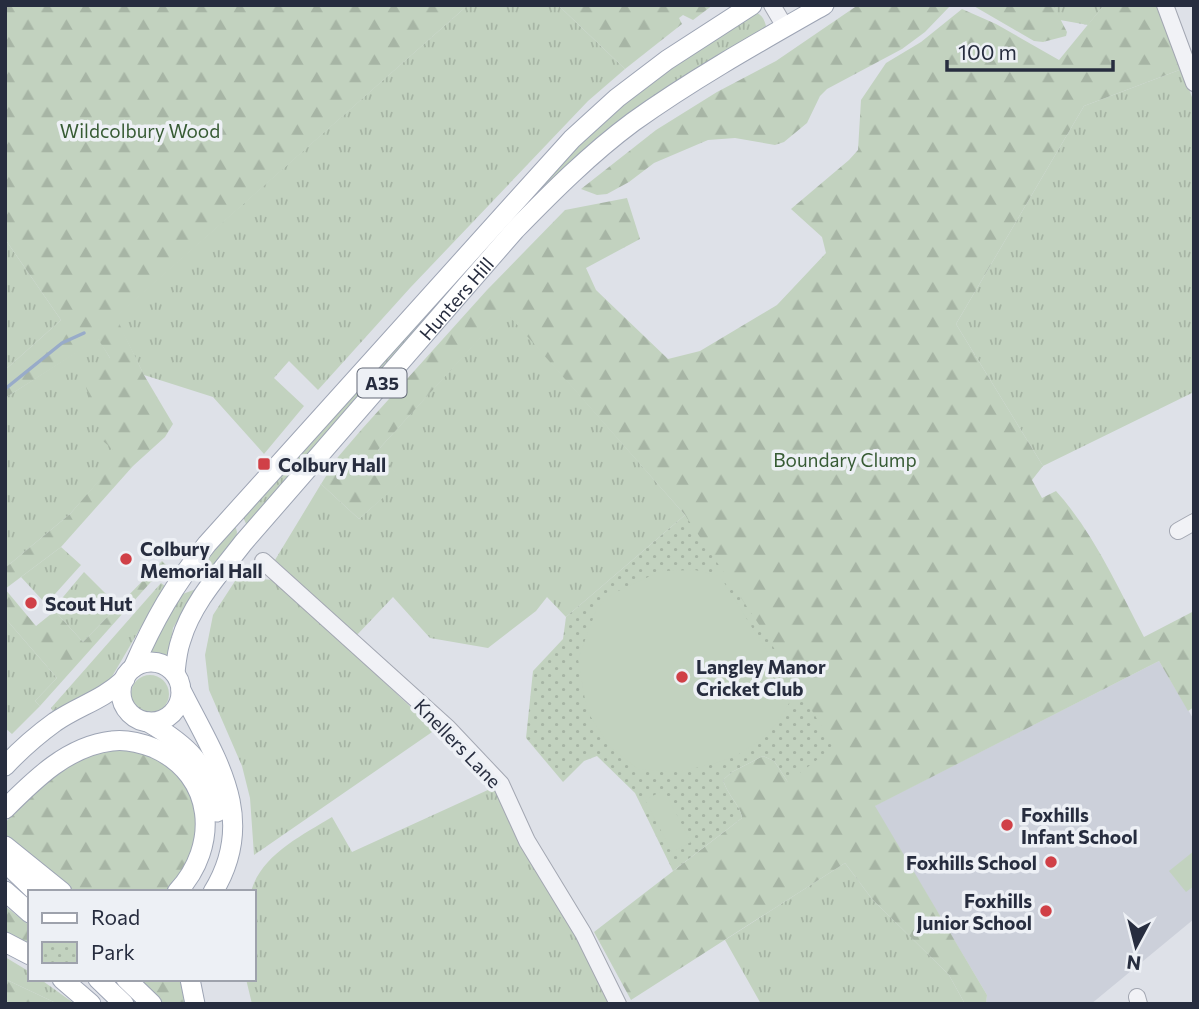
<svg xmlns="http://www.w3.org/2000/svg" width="1199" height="1009" viewBox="0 0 1199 1009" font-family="Commissioner,sans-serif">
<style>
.built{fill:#ccd0da}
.grass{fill:url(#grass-tufts)}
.forest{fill:url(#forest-firs)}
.park{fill:url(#park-dots)}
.pitch{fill:#c2d2bf}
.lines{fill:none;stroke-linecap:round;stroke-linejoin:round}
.stream{stroke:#98abc9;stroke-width:3.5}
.minor-casing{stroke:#a3a7b2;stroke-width:18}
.major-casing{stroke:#9da4b4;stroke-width:21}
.minor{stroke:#f1f2f6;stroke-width:16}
.major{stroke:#fff;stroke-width:19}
.poi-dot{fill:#d04047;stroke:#edf0f5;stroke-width:2.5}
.labels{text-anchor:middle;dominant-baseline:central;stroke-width:7;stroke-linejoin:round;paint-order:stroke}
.shield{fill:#edf0f5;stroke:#626876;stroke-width:2}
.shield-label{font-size:18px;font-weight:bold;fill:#272d3f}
.park-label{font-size:19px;fill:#375b34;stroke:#edf0f5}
.street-label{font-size:19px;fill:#272d3f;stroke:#edf0f5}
.poi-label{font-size:19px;font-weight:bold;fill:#272d3f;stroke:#edf0f5;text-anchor:start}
</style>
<defs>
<pattern id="grass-tufts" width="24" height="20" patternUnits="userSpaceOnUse" patternTransform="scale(1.75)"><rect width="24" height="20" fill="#c2d2bf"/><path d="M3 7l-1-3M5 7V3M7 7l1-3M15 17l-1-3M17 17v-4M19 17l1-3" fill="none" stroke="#a7b5a5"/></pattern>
<pattern id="forest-firs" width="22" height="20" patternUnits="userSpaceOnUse" patternTransform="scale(1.75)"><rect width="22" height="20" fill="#c2d2bf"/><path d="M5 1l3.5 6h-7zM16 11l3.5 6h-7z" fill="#a7b5a5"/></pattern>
<pattern id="park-dots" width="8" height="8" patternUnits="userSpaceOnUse" patternTransform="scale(1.75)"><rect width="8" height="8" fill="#c2d2bf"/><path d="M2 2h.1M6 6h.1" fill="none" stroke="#a7b5a5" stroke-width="1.8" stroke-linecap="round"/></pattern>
</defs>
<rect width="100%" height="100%" fill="#dee1e8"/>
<path class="built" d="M1159 661 1194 720V919L1091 1004H986L987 995 874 806Z"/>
<path class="grass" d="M468 5H558L625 69 588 101 410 288 318 390 289 361 274 378 304 406 264 454 213 397 144 375 115 317Z
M1053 5H1104L1088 25 1060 20Z
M754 12C762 14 764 19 766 26L762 34 642 107 247 526 241 512 514 212 616 108 681 55Z
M1182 69 1194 103V392L1043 466 956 324 1084 106Z
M5 239 61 320 5 370Z
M505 310 685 515 566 617 547 597 536 611 488 648 430 638 393 597 356 636 275 560 321 484 359 519 401 481 378 450Z
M98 338 110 358 121 456 70 514 5 568V398Z
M234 521 237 532 236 540 204 578 183 583Z
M61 547 81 565 46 604 21 577Z
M84 572 118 606 83 642 53 609Z
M237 578 276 580 435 730 254 855 250 798 242 766 209 690 205 655 213 615Z
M161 583 165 586 110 680 55 715 51 708Z
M196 589 173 628 169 658 146 655 180 595Z
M5 618 57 678 35 701 40 706 12 734 5 728Z
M131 694a19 19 0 1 1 38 0a19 19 0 1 1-38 0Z
M501 784 618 1004H252L246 979H254V892H251C261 855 301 836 332 817L352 852Z
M845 863 872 899 949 975 965 1004H761L725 940Z
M5 957 30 972V979H40L75 1004H58L5 979Z"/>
<path class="forest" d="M5 5H468L116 317 144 375 173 424 165 437 133 466 61 547 5 589 36 626 51 614 53 609 83 642 162 561 166 565 40 706 35 701 57 678 5 618V568L70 514 120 456 103 441 83 378 110 358 98 339 5 398V370L61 320 5 239Z
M558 5H713L693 20 683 15 679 18 682 24 625 69Z
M858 5H951L925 32 902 49 827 89 820 96 807 123 784 142 775 145 735 138 708 140 654 163 629 182 607 194 597 195 581 189 656 130 717 92 776 61Z
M972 5H1053L1067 32 1066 36 1043 42 1034 41Z
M1104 5H1159L1182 69 1084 106 956 324 1043 466 1032 480 1042 498 1056 491C1094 533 1118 588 1144 637L1194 611V707L1188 711 1159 661 875 806 987 995 986 1004H965L949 975 872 899 845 863 631 1000 594 932 742 818C741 806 728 796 723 780L732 772 763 756 774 761 788 782 685 515 505 311 378 450 402 481 359 519 321 484 338 457 362 429 487 290 565 210 627 198 640 239 586 268 596 290 668 359 700 351 777 305 826 253 822 237 791 209 849 160 858 150 861 100 886 63 921 42 962 9 996 24 1059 60Z
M134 748C205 773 216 838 166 892H72L53 880 5 839V823C45 780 72 750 134 748Z
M5 906 30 926V941L27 944 5 933Z
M5 979 58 1004H5Z
M134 979H184L188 1004H160Z"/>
<path class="park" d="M685 515 766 635 834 747 788 782 774 761 763 756 732 772 723 780C728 796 741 806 742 818L673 871 635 793 597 756 584 761 563 782 526 738 533 671 563 639 566 617Z"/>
<path class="pitch" d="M695 570 720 576 794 695 777 723 759 741 736 756 713 764 678 772 638 769 610 747 587 711 578 659 597 608 614 593 661 571Z
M664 790 691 842 672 852 645 800Z
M1194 851V886L1186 892 1169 871Z"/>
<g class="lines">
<path class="stream" d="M5 389 62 343 84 333"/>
<g class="minor-casing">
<path id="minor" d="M772 5 785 27
M1165 5 1194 83
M1178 531 1194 522
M263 561 448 728 501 784 527 841 583 933 618 1004
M1137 997 1139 1004"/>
</g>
<g class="major-casing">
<g id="major">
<circle cx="151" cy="692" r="30"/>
<path d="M133 668C154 620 174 585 207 544L572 139 617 98 667 60 752 5"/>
<path id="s1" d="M175 673C176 663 177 651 181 640 192 603 220 573 243 543L515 230C552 192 590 154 633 122 693 79 759 42 824 5"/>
<path d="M181 690C215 758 259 817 213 892"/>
<path d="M148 722C187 745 210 765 217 812"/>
<path d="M5 766C20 750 37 735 55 722 80 705 101 701 125 679"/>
<path d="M5 809C35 779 68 746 112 741 126 739 141 743 154 748 215 775 220 846 177 892"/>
<path d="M5 846 62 892"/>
<path d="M5 862 36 892"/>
<path d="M5 891 30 913"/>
<path d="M5 942 30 955"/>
<path d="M62 979 91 1004"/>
<path d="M98 979 124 1004"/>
<path d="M126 979 152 1004"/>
<path d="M190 979 195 1004"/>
</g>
</g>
<use href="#minor" class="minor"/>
<use href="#major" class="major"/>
</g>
<g class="poi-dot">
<rect x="257" y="457" width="14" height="14" rx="3.5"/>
<circle cx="126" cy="559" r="7"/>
<circle cx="31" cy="603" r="7"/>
<circle cx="682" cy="677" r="7"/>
<circle cx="1007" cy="825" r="7"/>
<circle cx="1051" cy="862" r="7"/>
<circle cx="1046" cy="911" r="7"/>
</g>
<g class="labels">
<rect class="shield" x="357.5" y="368.5" width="49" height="29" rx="5"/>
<g class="shield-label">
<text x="382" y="383">A35</text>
</g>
<g class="park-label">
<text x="140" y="130">Wildcolbury Wood</text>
<text x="845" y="459">Boundary Clump</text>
</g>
<g class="street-label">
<text stroke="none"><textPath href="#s1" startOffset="474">Hunters Hill</textPath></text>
<text transform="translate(458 743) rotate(46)">Knellers Lane</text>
</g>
<g class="poi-label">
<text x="278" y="464">Colbury Hall</text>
<text x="140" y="548">Colbury<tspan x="140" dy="22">Memorial Hall</tspan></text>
<text x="45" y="603">Scout Hut</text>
<text x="696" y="666">Langley Manor<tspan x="696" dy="22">Cricket Club</tspan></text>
<text x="1021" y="814">Foxhills<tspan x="1021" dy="22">Infant School</tspan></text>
<text x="1037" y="862" text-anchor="end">Foxhills School</text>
<text x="1032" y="900" text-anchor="end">Foxhills<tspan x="1032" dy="22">Junior School</tspan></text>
</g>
</g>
<rect width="1199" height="1009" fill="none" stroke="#272d3f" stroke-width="14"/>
<rect x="28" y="890" width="228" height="91" fill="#edf0f5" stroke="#9ea2ac" stroke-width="2"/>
<rect x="42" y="913" width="35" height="10" fill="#ffffff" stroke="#9ea2ac" stroke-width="2"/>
<text x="91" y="925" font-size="21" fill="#272d3f">Road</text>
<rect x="42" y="942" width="35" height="21" fill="url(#park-dots)" stroke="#9ea2ac" stroke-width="2"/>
<text x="91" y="960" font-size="21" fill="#272d3f">Park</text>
<g transform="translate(1136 946) rotate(187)" stroke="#edf0f5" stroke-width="5" paint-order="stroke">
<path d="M0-5L12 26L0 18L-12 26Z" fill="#272d3f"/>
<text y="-10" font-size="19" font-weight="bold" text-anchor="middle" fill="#272d3f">N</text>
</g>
<path d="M947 60v10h166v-10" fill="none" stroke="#272d3f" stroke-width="3.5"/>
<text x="958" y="60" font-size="21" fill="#272d3f" stroke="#edf0f5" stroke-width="5" paint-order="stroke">100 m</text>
</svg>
